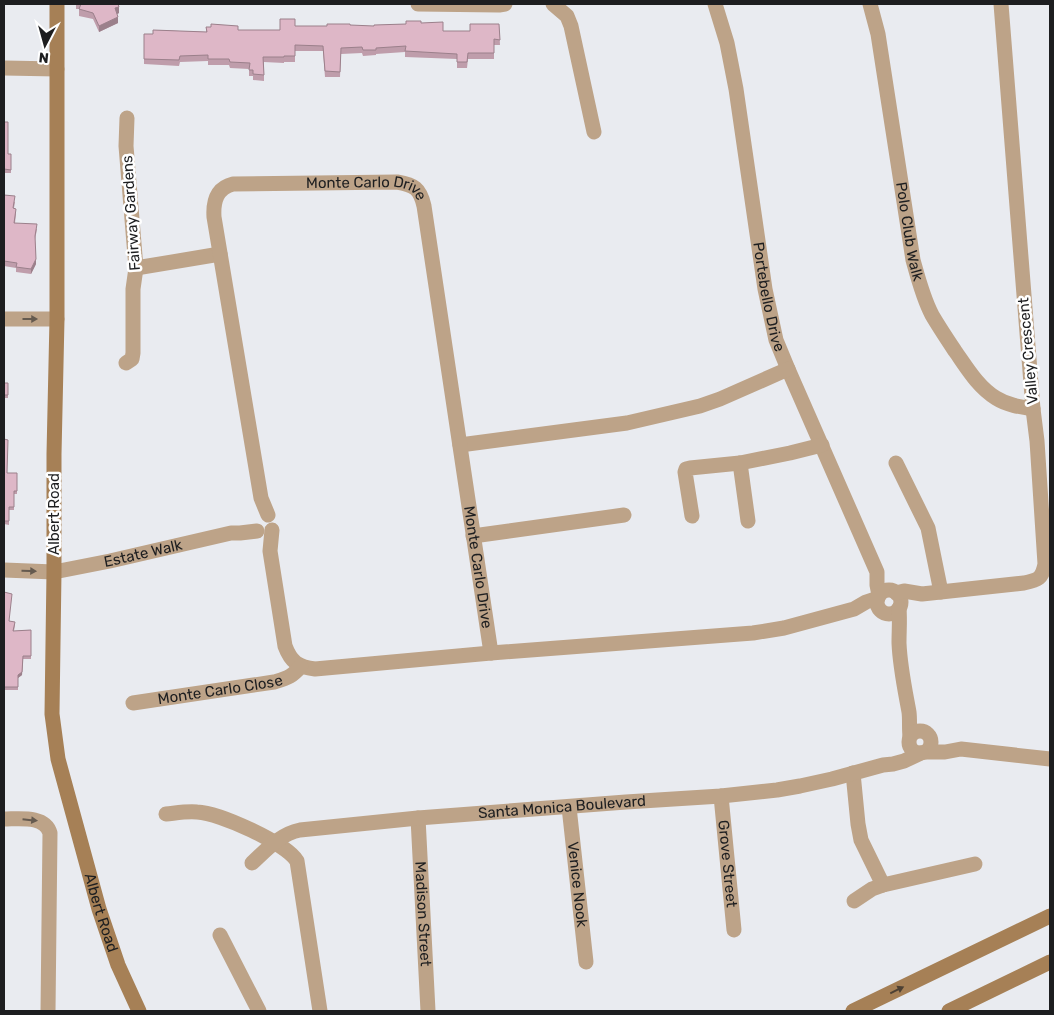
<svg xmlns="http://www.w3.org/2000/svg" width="1054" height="1015" viewBox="0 0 1054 1015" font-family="Rubik,sans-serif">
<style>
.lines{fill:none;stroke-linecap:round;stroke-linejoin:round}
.street{stroke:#bda388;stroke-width:15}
.secondary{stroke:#a68056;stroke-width:15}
.wall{fill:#bf9dab}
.shaded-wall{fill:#9b808b}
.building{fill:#deb7c7;stroke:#9b808b}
.oneway{fill:#655a4f}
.oneway2{fill:#4d4033}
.labels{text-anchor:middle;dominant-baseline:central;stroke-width:5;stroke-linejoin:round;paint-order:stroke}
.street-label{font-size:15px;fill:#1d1e20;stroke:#fff}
</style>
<rect width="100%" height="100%" fill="#e9ebf0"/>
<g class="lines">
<g class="street">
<path d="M418 4 499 5 505 4"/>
<path d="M553 4 567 16 571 26 594 132"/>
<path id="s1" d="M715 4 727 43 736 89 765 289 776 340 788 369 877 572V585L879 595"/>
<path id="s2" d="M870 4 878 34 913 260C918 278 923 298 932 315 939 327 947 339 955 351 967 368 978 387 996 398 1007 405 1020 407 1033 409"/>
<path d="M4 68 57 69"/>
<path d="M136 268 220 254"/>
<path d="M4 319H57"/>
<path d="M126 363 132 359 133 353V289L136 268 126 146 127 118"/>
<path d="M460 445 627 423 700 406 720 399 788 369"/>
<path d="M740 463 748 521"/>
<path d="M896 463 928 528 941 592"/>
<path id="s3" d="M268 515 261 498 214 217C213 201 217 188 233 184L397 182C414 185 420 188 424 206L491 653"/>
<path d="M692 516 685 472 686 469 690 468 740 463 790 453 822 445"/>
<path d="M272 530 270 551 285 646C291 662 298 667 315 669L491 653 753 633 784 628 854 609 866 602 878 598"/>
<path d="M473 536 624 515"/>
<path id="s4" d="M4 570 54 572 110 561 231 533H240L257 531"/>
<circle cx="889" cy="602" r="12"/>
<path d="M896 593 904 591 922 594 1024 583C1038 580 1042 579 1045 564L1037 441 1033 409 1001 4"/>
<path d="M899 608C900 620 899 631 899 643 900 667 905 690 909 712 910 719 909 728 910 736"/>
<path id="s5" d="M133 703 274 682C287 678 292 677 301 666"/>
<circle cx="920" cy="742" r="11"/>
<path d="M926 752H945L961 749 1050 759"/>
<path d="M853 773 858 824 861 840 883 885"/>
<path id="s6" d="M721 796 734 930"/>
<path id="s7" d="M569 807 586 962"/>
<path d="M166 814C176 813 187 811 197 812 220 813 286 843 297 861L320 1011"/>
<path id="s8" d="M418 818 428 1011"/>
<path d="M4 819C19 819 45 815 50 833L48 1011"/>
<path id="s9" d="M252 863C266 850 280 834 300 830L418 818 626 802 721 796 777 790 800 786 832 779 883 765 893 764 904 761 921 753"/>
<path d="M854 901 872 889 883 885 975 864"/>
<path d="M220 935 259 1011"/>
</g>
<g class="secondary">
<path id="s10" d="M57 4V319L54 454V572L52 714 58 759 99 909 118 965 139 1011"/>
<path d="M853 1011 1050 916"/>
<path d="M949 1011 1050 962"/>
</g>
</g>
<path class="wall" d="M76 4H118L119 13 117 14 118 23 99 32 93 19 79 16V9H76Z
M421 23 443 31H470L499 24 500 45H494V59H468L467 68H457V59L405 57V52L376 54V55L363 56 362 53 341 54 340 77H325L323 51H295V62H284V63L264 62V81L253 80V76H249V69L230 68 229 65H208V61L180 62 179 66 144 64V34H153V30L206 32V27L238 30H280L295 26H374L406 24Z
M4 122 8 154H11V173H4Z
M4 195 15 202 14 208 16 214 15 223 37 229 35 240 36 264 31 274 16 272V268L4 266Z
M4 383H8V398H4Z
M4 439 7 473H17V494H14V510H9V525L4 524Z
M4 592 9 621 15 625 14 631 31 630V659H23L22 675 18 678V690H4Z"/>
<path class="shaded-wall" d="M119 7V13L115 15V8Z
M118 17V23L99 32V26Z
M36 259V264L31 274V269Z
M23 656 22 675 18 678V675Z"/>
<path class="building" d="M81 4H118L119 7 115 8 118 17 99 26 93 13 79 9Z
M280 19H295V26H327V24H350V25L374 26V25L406 24V21H421V23L443 22V31H470V24H499L500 40 494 39V53H468L467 62H457V54L405 51 406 46 376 48V50H363L362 47 341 48 340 72 325 71 323 46 295 45V56H284V57H263L264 75 253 74V70H249L250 63 230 62 229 59H208V55L180 56 179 60 144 59V34H153V30L207 32 206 27H211V24L238 26V30H280Z
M4 122H8V154H11V170L4 169Z
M4 195 15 196 13 208 16 209 14 223 37 224 35 236 36 259 31 269 16 267 17 263 4 261Z
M4 383H8V395H4Z
M4 439 8 440 7 473H17V491H14V507H9V521H4Z
M4 592 12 594 9 621 15 622 13 631 31 630V656H23L22 672 18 675V687H4Z"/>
<defs><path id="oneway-solid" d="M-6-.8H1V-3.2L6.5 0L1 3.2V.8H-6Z" transform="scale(1.25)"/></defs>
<g class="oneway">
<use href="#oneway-solid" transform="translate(30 319)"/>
<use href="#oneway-solid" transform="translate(29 571) rotate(2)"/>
<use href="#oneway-solid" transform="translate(30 820) rotate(6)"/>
</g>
<use class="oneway2" href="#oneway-solid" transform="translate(897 990) rotate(-26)"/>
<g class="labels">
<g class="street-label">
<text stroke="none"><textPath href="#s3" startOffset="480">Monte Carlo Drive</textPath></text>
<text transform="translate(131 213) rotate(-94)">Fairway Gardens</text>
<text stroke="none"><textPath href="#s2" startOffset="231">Polo Club Walk</textPath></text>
<text stroke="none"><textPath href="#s1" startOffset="298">Portebello Drive</textPath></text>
<text transform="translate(1028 351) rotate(-95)">Valley Crescent</text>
<text transform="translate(54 514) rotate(-90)">Albert Road</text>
<text stroke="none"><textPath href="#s4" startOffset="141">Estate Walk</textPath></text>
<text stroke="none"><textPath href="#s3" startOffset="914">Monte Carlo Drive</textPath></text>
<text stroke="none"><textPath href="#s5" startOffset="88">Monte Carlo Close</textPath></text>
<text stroke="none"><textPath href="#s9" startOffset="322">Santa Monica Boulevard</textPath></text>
<text stroke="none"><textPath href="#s6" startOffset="68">Grove Street</textPath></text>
<text stroke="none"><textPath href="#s7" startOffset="78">Venice Nook</textPath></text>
<text stroke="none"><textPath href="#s10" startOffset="915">Albert Road</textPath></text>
<text stroke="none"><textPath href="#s8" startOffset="96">Madison Street</textPath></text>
</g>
</g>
<rect width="1054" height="1015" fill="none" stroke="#1d1e20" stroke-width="10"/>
<g transform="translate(45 45) rotate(186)" stroke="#ffffff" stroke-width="4" paint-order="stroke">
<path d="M0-4L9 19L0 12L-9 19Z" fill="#1d1e20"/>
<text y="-8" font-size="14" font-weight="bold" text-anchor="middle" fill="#1d1e20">N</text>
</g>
</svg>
